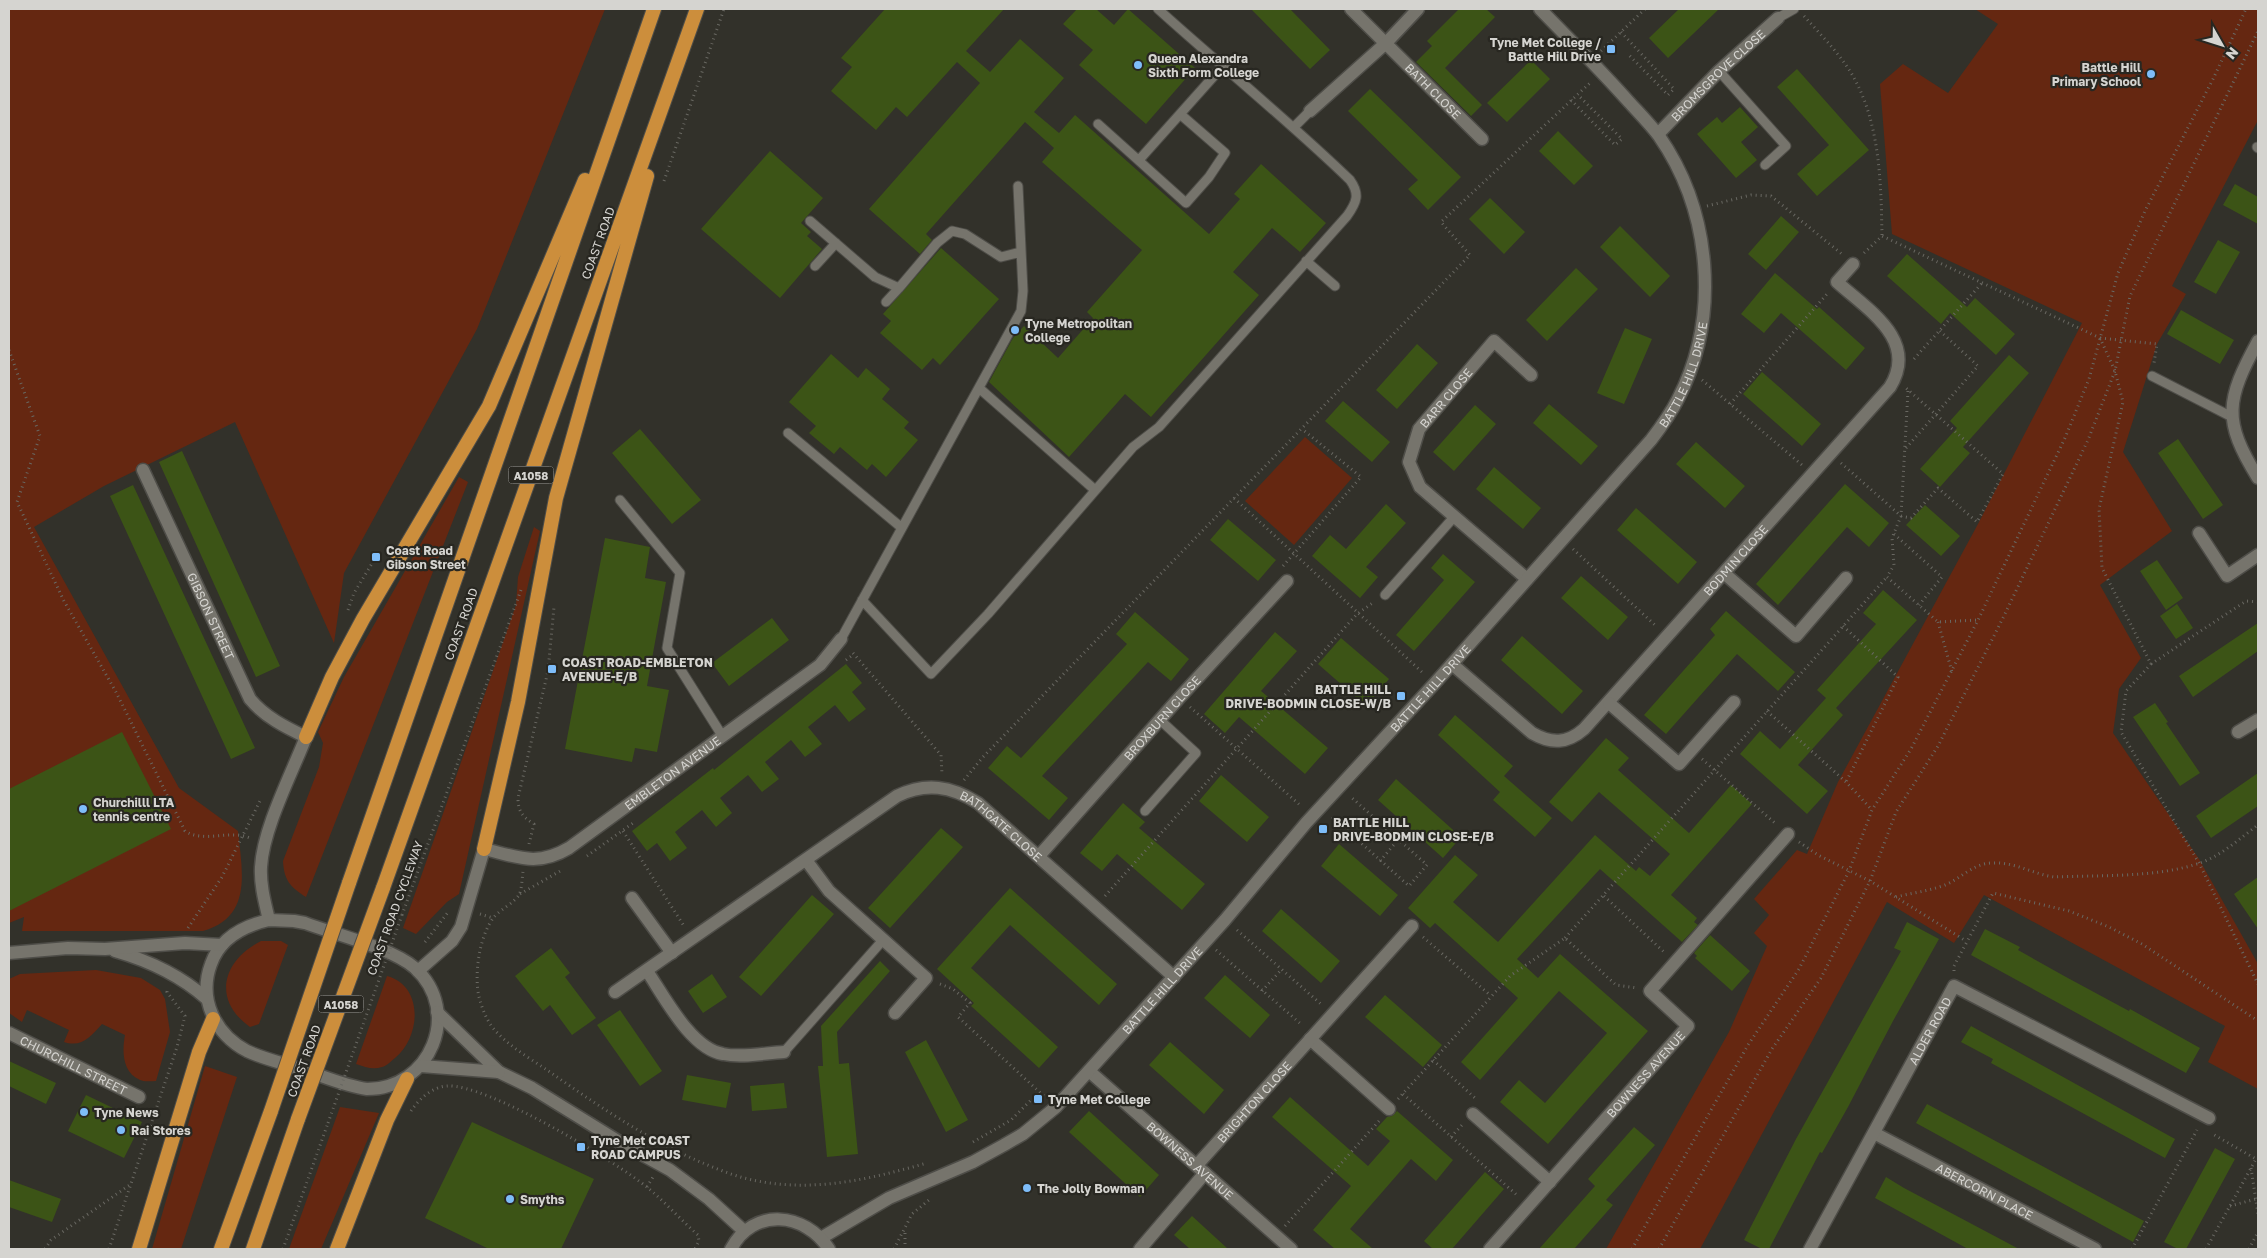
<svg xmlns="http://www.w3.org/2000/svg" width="2267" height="1258" viewBox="0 0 2267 1258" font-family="'Golos Text',sans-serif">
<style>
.green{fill:#652711}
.building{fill:#3c5416}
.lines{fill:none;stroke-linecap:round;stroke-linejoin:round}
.service-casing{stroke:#4e4d48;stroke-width:11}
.minor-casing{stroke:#4e4d48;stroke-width:15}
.tertiary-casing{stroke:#4e4d48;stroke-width:15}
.trunk-casing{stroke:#4e4d48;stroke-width:16}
.path{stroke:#696862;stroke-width:3;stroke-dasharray:1 4;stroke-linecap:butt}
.service{stroke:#76746c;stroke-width:9}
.minor{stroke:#76746c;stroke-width:12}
.tertiary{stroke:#76746c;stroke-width:12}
.trunk{stroke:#cc8e3c;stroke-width:14}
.trunk-bridge-casing{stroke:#4e4d48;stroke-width:16;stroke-linecap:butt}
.path-bridge{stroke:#696862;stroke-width:3;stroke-dasharray:1 4;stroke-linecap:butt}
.trunk-bridge{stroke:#cc8e3c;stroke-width:14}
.poi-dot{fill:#7ebdf9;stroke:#282721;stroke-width:2}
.labels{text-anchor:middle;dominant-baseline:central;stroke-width:4.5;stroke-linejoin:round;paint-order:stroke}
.shield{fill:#282721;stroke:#a1a09c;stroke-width:1}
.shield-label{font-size:11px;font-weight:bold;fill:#d5d4d0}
.poi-label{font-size:12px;font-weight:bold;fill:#d5d4d0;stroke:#282721;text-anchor:start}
.street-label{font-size:12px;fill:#d5d4d0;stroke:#282721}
</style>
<rect width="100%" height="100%" fill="#32312a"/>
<path class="green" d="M9 9H605L477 329 344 573 334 643 235 422 104 486 34 527 179 788 238 831C242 871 253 917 203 931H22L24 917 9 923Z
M1975 9H2258V120L2172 286 2186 294 2157 344 2123 452 2172 531 2100 585 2141 658 2119 689 2113 733 2199 859 2258 964V1089L2208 1062 2225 1026 1984 895 1954 943 1887 902 1700 1249H1606L1729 1032 1767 946 1754 933 1769 915 1754 899 1797 850 1807 854 1838 782 1978 524 2082 323 1892 234 1880 84 1903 64 1948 93 1998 24Z
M1305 437 1352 478 1294 545 1245 501Z
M459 477 468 482 306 897C290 887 284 880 283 861L319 767 323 743 318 732 344 677Z
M534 527 540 531 459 894 447 902 416 934 403 928 516 605 518 577Z
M261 941H281L288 945 259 1024 250 1027C212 1000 222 961 261 941Z
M96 970 141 978 160 990 165 999 170 1032 156 1081C151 1081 144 1082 140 1080 122 1072 122 1051 125 1035L102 1024C91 1036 82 1048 64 1042L69 1030 27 1010 22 1022 9 1013V979L20 974Z
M387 976C424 986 421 1037 395 1058 391 1061 387 1066 382 1067 373 1070 365 1067 356 1064Z
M205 1066 237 1077 181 1249H152Z
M340 1107 379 1113 321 1249H289Z"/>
<path class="building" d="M885 9H1004L966 51 990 72 1020 39 1064 78 1034 112 1059 133 1075 115 1209 234 1240 199 1234 194 1261 164 1326 223 1300 252 1272 228 1233 272 1259 295 1151 417 1125 394 1069 457 989 382 1013 338 1024 326 1058 358 1093 318 1087 312 1142 250 1042 162 1054 148 1025 122 926 234 932 240 920 254 869 209 980 83 957 62 907 117 896 107 876 130 831 91 852 67 841 58Z
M1077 9H1096L1114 25 1128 9 1195 68 1146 124 1079 65 1093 50 1063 24Z
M1251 9H1290L1330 50 1310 69Z
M1459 9H1486L1495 17 1445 68 1482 105 1471 116 1416 62 1432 46 1427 41Z
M1679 9H1719L1668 58 1649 38Z
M1531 60 1550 79 1507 122 1487 103Z
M1797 69 1869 150 1817 196 1797 174 1829 145 1777 87Z
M1370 89 1461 177 1428 210 1408 189 1418 180 1348 111Z
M1740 107 1758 127 1741 142 1757 160 1736 178 1697 134 1717 117 1722 123Z
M1558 131 1593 166 1574 185 1539 151Z
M770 151 823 198 801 223 811 232 807 236 822 249 780 298 701 229Z
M2235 184 2258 197V224L2223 205Z
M1490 198 1525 232 1504 254 1469 219Z
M1781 216 1799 232 1766 270 1748 254Z
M1620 226 1670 276 1650 297 1600 247Z
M2218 240 2240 252 2216 294 2194 282Z
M941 248 999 299 940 365 933 358 922 370 880 333 891 321 883 314Z
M1907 254 1967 307 1975 298 2015 334 1996 355 1950 313 1941 324 1887 276Z
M1576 268 1598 289 1547 341 1526 320Z
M1775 273 1817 309 1819 307 1865 348 1846 370 1781 313 1764 333 1741 314Z
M2181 310 2234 340 2220 364 2167 334Z
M1625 328 1652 339 1624 404 1597 393Z
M1417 344 1438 363 1397 409 1376 390Z
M831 354 858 378 866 368 890 389 882 399 909 422 904 428 918 440 886 477 872 464 867 470 840 447 834 454 809 433 816 426 789 402Z
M2009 355 2029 373 1963 447 1970 453 1940 487 1920 469 1957 428 1950 421Z
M1762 372 1821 424 1802 446 1743 394Z
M1343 401 1390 442 1372 462 1325 421Z
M1549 404 1598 446 1581 465 1533 423Z
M1475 405 1496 424 1454 471 1433 452Z
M640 429 701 500 672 524 612 453Z
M2178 439 2223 505 2203 519 2158 453Z
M1696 442 1745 486 1725 508 1676 464Z
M182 451 280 666 256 677 159 462Z
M1494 467 1541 508 1523 529 1476 489Z
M1845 484 1889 523 1869 547 1847 527 1778 605 1756 584Z
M133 485 255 748 231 759 110 496Z
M1386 504 1406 523 1366 567 1378 577 1360 598 1312 556 1330 535 1346 549Z
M1925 505 1960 536 1941 556 1906 525Z
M1636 508 1697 562 1678 584 1617 530Z
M1228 519 1276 560 1258 581 1210 540Z
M605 538 650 547 645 578 666 582 647 686 669 690 657 752 635 748 632 762 565 749Z
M1443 554 1475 582 1414 651 1396 635 1444 580 1431 568Z
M2157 560 2183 598 2166 610 2140 571Z
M1581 576 1628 617 1608 640 1561 598Z
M1883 590 1917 620 1836 708 1843 715 1798 765 1828 791 1807 814 1740 754 1760 731 1780 749 1826 698 1817 690 1876 624 1863 613Z
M2177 604 2193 628 2176 639 2160 616Z
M1726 611 1795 672 1778 691 1737 654 1666 734 1644 715 1715 635 1710 629Z
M1135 612 1189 659 1171 681 1148 662 1042 776 1068 798 1049 820 988 768 1007 746 1021 758 1127 644 1116 634Z
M772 618 789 640 729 686 712 663Z
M2258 623V651L2193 697 2179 676Z
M1275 632 1297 651 1261 691 1328 748 1305 774 1239 717 1225 733 1204 714Z
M1522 636 1583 691 1562 714 1501 660Z
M1341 638 1389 679 1366 706 1318 664Z
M846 664 862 683 852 692 866 709 849 722 835 705 808 727 822 744 805 757 791 740 765 762 779 779 762 792 748 775 720 798 732 813 716 827 702 810 675 832 687 848 670 861 657 843 647 851 632 831 713 768 714 770Z
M2155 703 2168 722 2166 723 2200 773 2180 786 2133 717Z
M1455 715 1513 766 1504 776 1552 818 1535 837 1493 800 1500 792 1438 735Z
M122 732 171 829 9 911V789Z
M1606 738 1629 758 1618 770 1689 833 1731 785 1752 804 1671 895 1697 918 1694 922 1698 925 1682 942 1600 869 1517 959 1538 978 1560 954 1648 1031 1548 1144 1500 1102 1519 1080 1545 1103 1607 1033 1559 991 1480 1080 1461 1062 1518 998 1435 923 1430 928 1408 908 1455 855 1478 875 1453 902 1498 942 1595 835 1636 871 1639 867 1650 876 1670 854 1599 792 1572 822 1549 802Z
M2258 773V806L2211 838 2196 816Z
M1221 775 1269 817 1247 842 1199 801Z
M1396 779 1461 837 1443 858 1378 800Z
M1123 803 1145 822 1139 828 1205 884 1182 910 1117 854 1102 871 1080 853Z
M941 828 963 847 890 928 868 908Z
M1339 844 1398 895 1380 916 1321 866Z
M2258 877V929L2234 894Z
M1010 888 1117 984 1099 1005 1010 925 971 968 1058 1047 1039 1068 971 1006 974 1003 937 969Z
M812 895 834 914 761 996 739 977Z
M1281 909 1340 961 1321 983 1262 931Z
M1907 922 1939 939 1893 1021 1848 1107 1822 1153 1820 1152 1769 1249H1762L1744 1240 1796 1139 1901 951 1894 948Z
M1985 929 2020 947 2018 950 2066 977 2129 1011 2130 1009 2200 1048 2186 1073 1971 955Z
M1710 935 1750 971 1732 991 1695 958 1697 956 1694 953Z
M551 948 570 973 565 977 596 1018 572 1035 550 1005 543 1011 515 976Z
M880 961 890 971 837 1032 839 1064 849 1063 858 1154 827 1157 818 1066H823L821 1026Z
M712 974 727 997 703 1013 688 991Z
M1225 975 1270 1015 1250 1038 1204 998Z
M1385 995 1442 1045 1423 1067 1365 1017Z
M620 1010 662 1071 640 1086 597 1025Z
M1971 1026 2175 1139 2165 1158 1991 1063 1993 1059 1961 1042Z
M926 1040 968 1120 946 1132 905 1052Z
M1170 1042 1224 1090 1204 1114 1149 1065Z
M9 1061 56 1083 46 1104 9 1086Z
M687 1075 731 1083 726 1108 682 1100Z
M784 1083 787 1108 752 1111 750 1086Z
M86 1095 142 1122 124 1158 68 1131Z
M1290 1097 1368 1166 1390 1141 1376 1129 1387 1117 1392 1116 1397 1111 1453 1160 1436 1181 1411 1159 1350 1229 1373 1249H1335L1313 1230 1351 1186 1272 1117Z
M1927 1104 2144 1221 2133 1242 1916 1123Z
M1089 1111 1159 1175 1140 1197 1069 1132Z
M472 1122 594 1179 561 1249H489L425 1218Z
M1634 1127 1655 1145 1606 1200 1613 1205 1574 1249H1539L1595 1186 1588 1179Z
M2215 1148 2235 1159 2186 1249H2178L2164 1242Z
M1485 1172 1504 1189 1452 1249H1433L1424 1241Z
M1886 1177 1904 1188 2019 1249H1968L1875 1198Z
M9 1180 61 1199 52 1222 9 1207Z
M1192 1216 1228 1249H1190L1174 1235Z"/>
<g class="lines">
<g class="service-casing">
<path id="service" d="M1778 18 1794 9
M1719 71 1786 146 1765 165
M1098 124 1186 203 1209 177 1225 153 1180 114
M1294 127 1310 111
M2257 147 2258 148
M1139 160 1222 67
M810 221 875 277 899 288 937 243 952 231 965 234 1001 257 1021 252
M1306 261 1335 286
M815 266 836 243
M886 302 899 288
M2152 376 2232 417
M979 388 1095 490
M788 433 902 528
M620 500 680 573 667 648 723 737
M1385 595 1454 517
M862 600 931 674 988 614 1133 447 1159 427 1347 216C1357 202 1360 194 1350 180 1288 120 1221 66 1158 9
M841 639 1021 311 1023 291 1018 186
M1145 811 1196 753 1160 720
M784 1052 883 940"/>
</g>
<g class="minor-casing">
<g id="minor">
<path id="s1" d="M1351 9 1482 139"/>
<path d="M1310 111 1386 43 1418 9"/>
<path id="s2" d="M1658 134 1719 71 1778 18"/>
<path d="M2258 341C2226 400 2222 420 2258 478"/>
<path id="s3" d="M143 470 250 699C265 717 285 727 306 737"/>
<path d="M2199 533 2227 576 2258 555"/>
<path d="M1725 574 1796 636 1846 578"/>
<path id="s4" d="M1527 579 1420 487 1409 462 1419 429 1494 341 1531 375"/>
<path id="s5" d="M1452 664 1532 733C1551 744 1567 744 1584 729L1890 387C1919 340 1868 310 1837 282L1853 264"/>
<path d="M1609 703 1679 764 1734 702"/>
<path d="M2238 732 2258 720"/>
<path id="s6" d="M484 849C518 857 537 867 569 848L820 665 841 639"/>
<path id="s7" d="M1039 856 1180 697 1287 581"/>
<path d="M806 860 829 891 926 978 895 1013"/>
<path d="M632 898 672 953"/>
<path d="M647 971C664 996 691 1049 723 1054 742 1058 765 1053 784 1052"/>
<path id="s8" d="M615 992 897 796C926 782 951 786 978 803L1174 977"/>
<path id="s9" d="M9 1033 139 1097"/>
<path d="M1310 1039 1389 1109"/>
<path id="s10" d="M1089 1071 1291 1249"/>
<path d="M1473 1114 1550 1182"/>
<path id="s11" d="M1874 1133 2095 1249"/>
<path id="s12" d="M1197 1165 1412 926"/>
<path d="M1140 1249 1205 1173"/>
<path id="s13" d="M1490 1249 1688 1026 1650 991 1788 834"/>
<path id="s14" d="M1810 1249 1954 986 2209 1118"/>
</g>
</g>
<g class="tertiary-casing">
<g id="tertiary">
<path d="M269 920 294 921 305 923C334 934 392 948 415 968 463 1012 430 1089 367 1089 345 1086 323 1076 301 1069 283 1063 264 1059 247 1051 215 1034 198 999 211 964 220 938 243 926 269 920Z"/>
<path d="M269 920C265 903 260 885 261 867 263 829 291 775 306 737"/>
<path d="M115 951C150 961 180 975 207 999"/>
<path d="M9 953 68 948 105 949 185 943 222 945"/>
<path d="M418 971 452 941 461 927 484 849"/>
<path d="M437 1012 499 1072 532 1088 621 1143 670 1170 709 1199 744 1231"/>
<path d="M421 1066 499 1072"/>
<path id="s15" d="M821 1238 889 1198 973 1162 1004 1145 1023 1134 1056 1107 1225 920 1306 823 1435 683 1651 440C1661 427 1671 413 1678 399 1721 316 1711 211 1659 136 1650 124 1639 113 1629 102 1600 69 1570 40 1540 9"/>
<path d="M731 1249C753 1207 805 1212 829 1249"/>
</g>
</g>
<g class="trunk-casing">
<path id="trunk" d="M306 737 332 677 363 619 489 406 585 180
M484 849 518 702 556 498 647 176
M349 883 654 9
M383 888 697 9
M139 1249 199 1052 213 1019
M221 1249 271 1111
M253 1249 298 1119
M337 1249 387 1120 407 1079"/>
</g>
<path class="path" d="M1804 16C1821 35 1840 54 1853 76 1880 124 1881 182 1882 236
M1621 32 1674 89 1668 95 1627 53
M1601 51 1645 9
M1571 100 1615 145 1622 139 1580 97
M664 181 724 9
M1707 206 1751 195 1771 196 1843 255
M1864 253 1882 236 2100 338 2115 371 2123 402 2099 509 2102 568 2151 664 2126 691 2121 732 2199 863 2258 984
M2100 338 2157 344 2154 363
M9 350 40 436 17 502 64 601 116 692 185 831C205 844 231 828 252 839
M1914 359 1982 283
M1702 380 1802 465
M1908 391 1901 516 1892 538 1894 565 1887 577 1938 622 1978 620
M1730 404 1827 294
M1906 448 1978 366 1940 331
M1841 463 1901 516 1911 518 1938 488 1977 522 2003 474 1906 388
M1234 498 1423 673
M1894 534 1942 577 1919 605
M1573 549 1656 626
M1283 566 1361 477 1302 429
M348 610 354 593 376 557
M1938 622 1952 672
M1843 626 1898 677 1846 782
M853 653 941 755 942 774
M846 660 854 654
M2151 664 2246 601 2258 602
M1190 707 1301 806
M1767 711 1846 782 1872 810
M1702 759 1776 824
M964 780 983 757 1470 255 1441 222 1591 82
M1332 817 1409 886 1427 865 1351 797
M623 831 684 926
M1799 842 1818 855 1870 881 1966 941
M529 844 534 824C523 817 518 812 518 798L548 671 554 607
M587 856 633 823
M1380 861 1398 840
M523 872C522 878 522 889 519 895 514 903 501 909 494 917 479 936 474 975 479 997 482 1008 486 1019 493 1028 508 1046 531 1059 550 1072 604 1110 660 1148 723 1171 740 1178 759 1182 778 1184 830 1189 877 1177 927 1163
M520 894 562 870
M1105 896 1357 614 1374 602
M1604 896 1664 952
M1896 897C1912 893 1929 891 1945 885 1962 878 1973 863 1993 863 2015 862 2033 874 2054 877 2099 875 2156 878 2200 863 2221 856 2240 838 2258 825
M480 914 493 918
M402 915 521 590
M188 928 222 877 260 801
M1237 930 1322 1005
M1423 937 1490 995
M1565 938 1887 577
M425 942 449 911
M1216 950 1302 1025
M1954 971V966L1993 893 2069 911 2109 927 2142 944 2258 1021
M940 984 953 989 970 1003 958 1017 1046 1098
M1262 991 1281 970
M1433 1060 1475 1098
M1403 1094 1518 1196
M1398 1099 1510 976 1565 938 1616 985 1637 988
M411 1111C419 1099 432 1087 447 1086 486 1083 617 1162 648 1188 666 1203 681 1220 698 1235L699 1241 695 1249
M1451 1137 1462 1125
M973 1142 1011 1120 1039 1092
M2251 1168 2258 1214
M647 1187 653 1177
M2230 1206 2256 1199
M1285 1226 1379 1121
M45 1249 51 1240 131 1184
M109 1249 177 1047 185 1016 167 992 168 988
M283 1249 328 1123
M894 1249 912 1214 929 1200
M905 1249V1232
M1632 1249 1748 1045 1799 969 1849 871 1872 810 1911 749 1978 620 2065 438 2089 379 2118 273 2145 211 2213 79 2246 9
M1659 1249 1772 1049 1821 978 1870 881 1896 812 1938 746 2004 616 2088 440 2115 371 2130 296 2258 31
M2132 1249 2197 1130
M2206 1249 2256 1159 2211 1133
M2249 1249 2258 1232"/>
<use href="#service" class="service"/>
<use href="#minor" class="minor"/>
<use href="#tertiary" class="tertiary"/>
<use href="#trunk" class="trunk"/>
<g class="trunk-bridge-casing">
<path id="trunk-bridge" d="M271 1111 349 883
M298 1119 383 888"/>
</g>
<path class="path-bridge" d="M328 1123 402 915"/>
<use href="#trunk-bridge" class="trunk-bridge"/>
</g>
<g class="poi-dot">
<rect x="1606" y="44" width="10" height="10" rx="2.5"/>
<circle cx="1138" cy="65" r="5"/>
<circle cx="2151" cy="74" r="5"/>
<circle cx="1015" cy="330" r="5"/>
<rect x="371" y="552" width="10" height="10" rx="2.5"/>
<rect x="547" y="664" width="10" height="10" rx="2.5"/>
<rect x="1396" y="691" width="10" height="10" rx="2.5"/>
<circle cx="83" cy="809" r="5"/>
<rect x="1318" y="824" width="10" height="10" rx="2.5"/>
<rect x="1033" y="1094" width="10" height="10" rx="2.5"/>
<circle cx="84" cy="1112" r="5"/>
<circle cx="121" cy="1130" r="5"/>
<rect x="576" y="1142" width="10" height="10" rx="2.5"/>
<circle cx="1027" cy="1188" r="5"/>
<circle cx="510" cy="1199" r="5"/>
</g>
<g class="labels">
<g class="shield">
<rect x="508.5" y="466.5" width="45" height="17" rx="4"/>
<rect x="318.5" y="995.5" width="45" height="17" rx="4"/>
</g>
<g class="shield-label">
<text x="531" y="475">A1058</text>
<text x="341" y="1004">A1058</text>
</g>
<g class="poi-label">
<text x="1601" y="42" text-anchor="end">Tyne Met College /<tspan x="1601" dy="14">Battle Hill Drive</tspan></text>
<text x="1148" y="58">Queen Alexandra<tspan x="1148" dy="14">Sixth Form College</tspan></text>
<text x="2141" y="67" text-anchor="end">Battle Hill<tspan x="2141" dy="14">Primary School</tspan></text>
<text x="1025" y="323">Tyne Metropolitan<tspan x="1025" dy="14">College</tspan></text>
<text x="386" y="550">Coast Road<tspan x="386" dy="14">Gibson Street</tspan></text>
<text x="562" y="662">COAST ROAD-EMBLETON<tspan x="562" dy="14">AVENUE-E/B</tspan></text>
<text x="1391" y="689" text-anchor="end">BATTLE HILL<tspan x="1391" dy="14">DRIVE-BODMIN CLOSE-W/B</tspan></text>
<text x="93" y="802">Churchilll LTA<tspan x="93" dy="14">tennis centre</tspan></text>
<text x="1333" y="822">BATTLE HILL<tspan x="1333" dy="14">DRIVE-BODMIN CLOSE-E/B</tspan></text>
<text x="1048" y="1099">Tyne Met College</text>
<text x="94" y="1112">Tyne News</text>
<text x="131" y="1130">Rai Stores</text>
<text x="591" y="1140">Tyne Met COAST<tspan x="591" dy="14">ROAD CAMPUS</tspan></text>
<text x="1037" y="1188">The Jolly Bowman</text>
<text x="520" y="1199">Smyths</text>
</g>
<g class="street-label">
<text stroke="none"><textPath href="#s2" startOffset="84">BROMSGROVE CLOSE</textPath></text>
<text stroke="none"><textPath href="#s1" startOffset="116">BATH CLOSE</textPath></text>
<text transform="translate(598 243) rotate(-70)">COAST ROAD</text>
<text stroke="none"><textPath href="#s15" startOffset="1238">BATTLE HILL DRIVE</textPath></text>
<text stroke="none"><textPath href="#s4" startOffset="244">BARR CLOSE</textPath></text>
<text stroke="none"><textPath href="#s5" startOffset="389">BODMIN CLOSE</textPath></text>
<text stroke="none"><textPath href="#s3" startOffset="161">GIBSON STREET</textPath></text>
<text transform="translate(461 624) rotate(-70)">COAST ROAD</text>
<text stroke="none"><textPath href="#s15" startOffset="832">BATTLE HILL DRIVE</textPath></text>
<text stroke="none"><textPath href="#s7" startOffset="185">BROXBURN CLOSE</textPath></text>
<text stroke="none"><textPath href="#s6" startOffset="216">EMBLETON AVENUE</textPath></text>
<text stroke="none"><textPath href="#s8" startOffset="461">BATHGATE CLOSE</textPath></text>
<text transform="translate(395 908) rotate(-70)">COAST ROAD CYCLEWAY</text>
<text stroke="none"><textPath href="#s15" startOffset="428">BATTLE HILL DRIVE</textPath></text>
<text stroke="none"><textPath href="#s14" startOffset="249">ALDER ROAD</textPath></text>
<text transform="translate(304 1061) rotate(-70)">COAST ROAD</text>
<text stroke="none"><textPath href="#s9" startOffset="72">CHURCHILL STREET</textPath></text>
<text stroke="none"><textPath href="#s13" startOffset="234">BOWNESS AVENUE</textPath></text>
<text stroke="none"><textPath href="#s12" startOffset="85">BRIGHTON CLOSE</textPath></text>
<text stroke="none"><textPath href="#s10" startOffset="135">BOWNESS AVENUE</textPath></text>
<text stroke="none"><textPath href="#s11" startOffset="125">ABERCORN PLACE</textPath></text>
</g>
</g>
<rect width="2267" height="1258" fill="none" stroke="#d5d4d0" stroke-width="20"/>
<g transform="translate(2222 45) rotate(129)" stroke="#282721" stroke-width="4" paint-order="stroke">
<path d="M0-4L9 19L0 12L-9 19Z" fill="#d5d4d0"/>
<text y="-8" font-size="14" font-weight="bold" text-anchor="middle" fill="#d5d4d0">N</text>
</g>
</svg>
